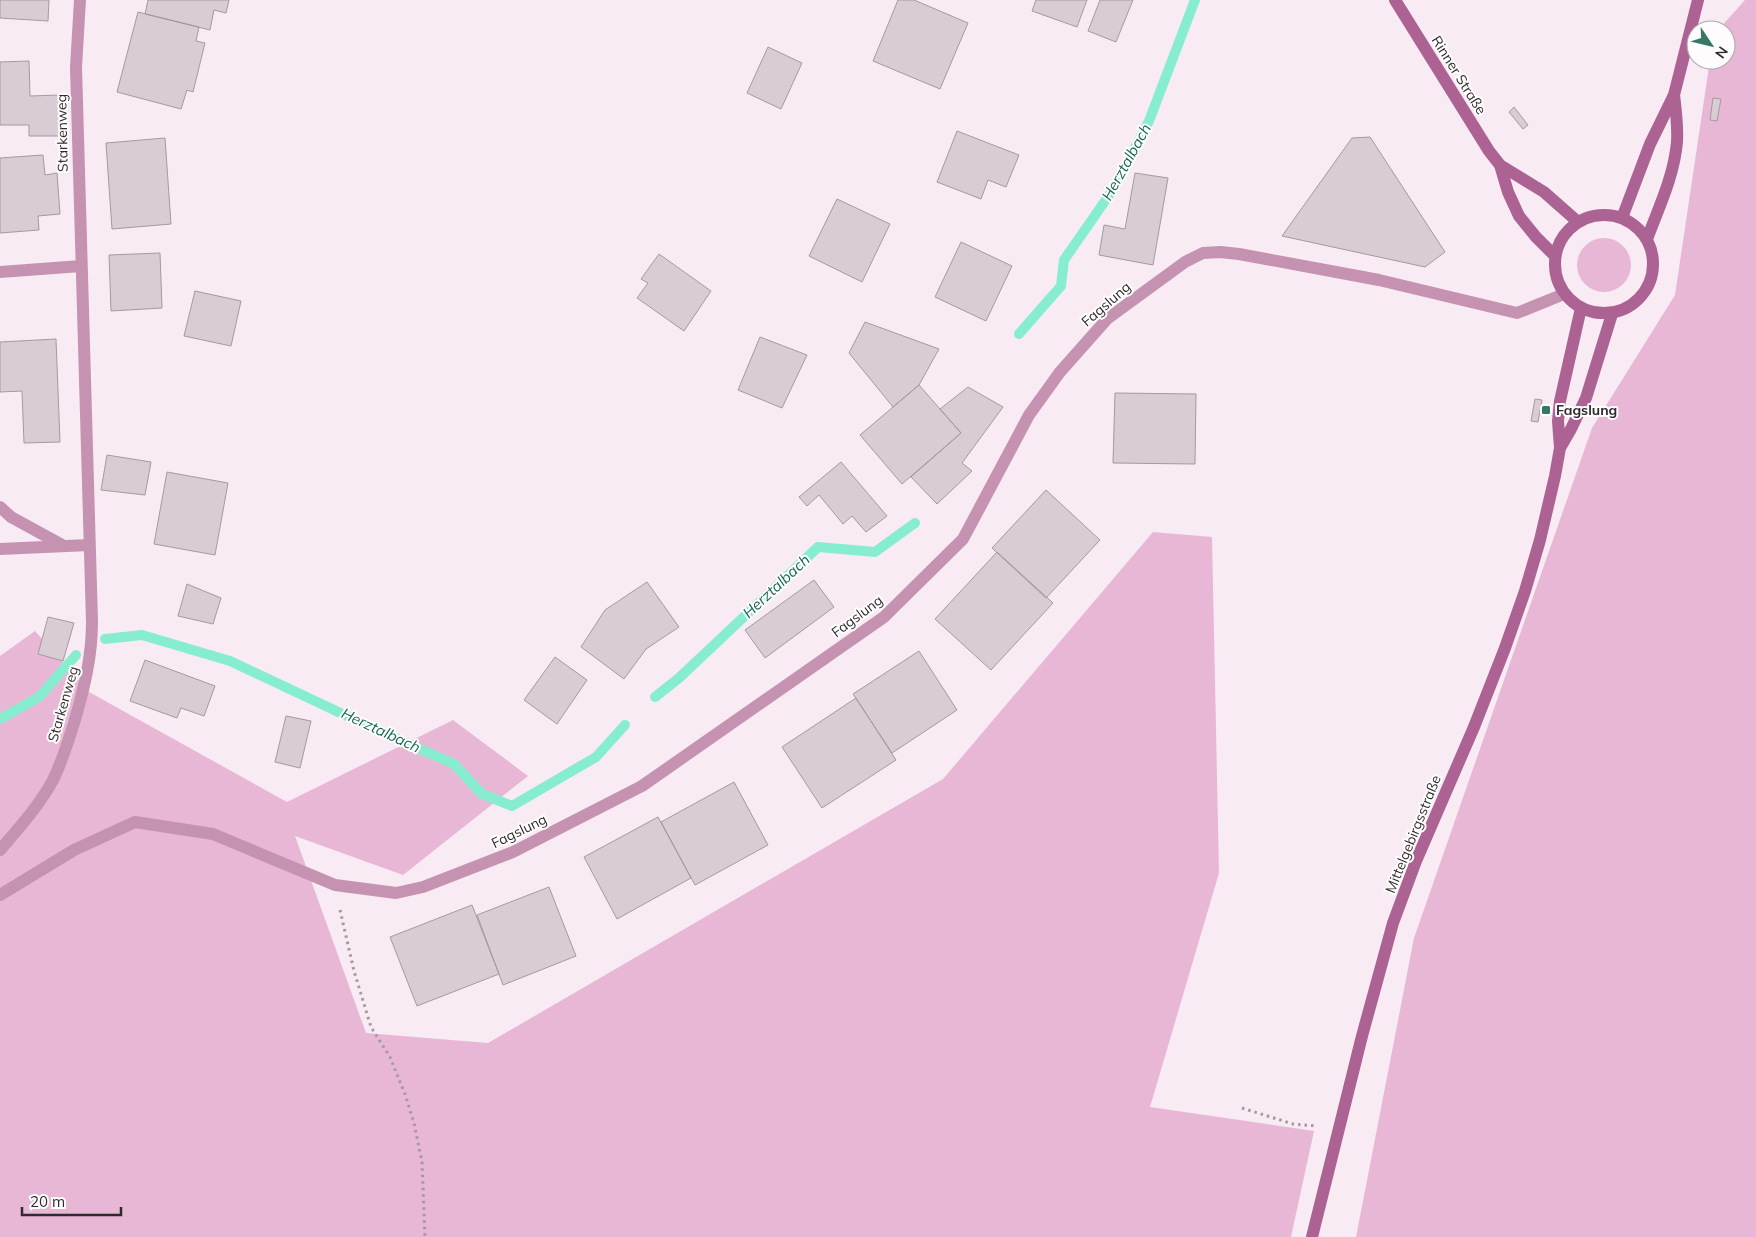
<svg xmlns="http://www.w3.org/2000/svg" width="1756" height="1237" viewBox="0 0 1756 1237" font-family="Mulish,sans-serif">
<style>
.green{fill:#e8b7d5}
.lines{fill:none;stroke-linecap:round;stroke-linejoin:round}
.stream{stroke:#87edd0;stroke-width:10}
.building{fill:#d9ccd4;stroke:#a59aa1}
.path{stroke:#a3999f;stroke-width:3;stroke-dasharray:2.5 4;stroke-linecap:butt}
.street{stroke:#c592b1;stroke-width:12}
.secondary{stroke:#ac6393;stroke-width:12}
.poi-dot{fill:#377766;stroke:#fefcfd;stroke-width:2}
.labels{text-anchor:middle;dominant-baseline:central;stroke-width:4;stroke-linejoin:round;paint-order:stroke}
.street-label{font-size:14px;fill:#2f2b2d;stroke:#fefcfd}
.poi-label{font-size:14px;font-weight:bold;fill:#2f2b2d;stroke:#fefcfd;text-anchor:start}
.water-label{font-size:15px;font-style:italic;fill:#136653;stroke:#fefcfd}
</style>
<rect width="100%" height="100%" fill="#f8ebf3"/>
<path class="green" d="M1745 0H1756V1237H1356L1414 938 1592 428 1675 295 1710 60H1726V30H1718Z
M1577 265a27 27 0 1 1 54 0a27 27 0 1 1-54 0Z
M1153 532 1212 537 1219 873 1150 1107 1314 1131 1291 1237H0V656L35 631 89 692 287 802 453 720 528 776 403 875 295 836 366 1033 488 1043 943 779Z"/>
<g class="lines">
<path class="stream" d="M1019 334 1061 286 1064 260 1114 188 1149 121 1195 0
M105 639 142 635 230 661 366 725 454 764 482 794 512 806 596 757 625 725
M655 697 679 678 818 547 875 552 915 523
M0 719 39 697 76 655"/>
</g>
<path class="building" d="M0 0H49L48 21 0 18Z
M148 0H229L226 13 214 10 210 30 145 14Z
M898 0H914L968 23 940 89 873 61Z
M1036 0H1087L1077 27 1032 11Z
M1100 0H1133L1116 42 1088 31Z
M138 12 199 27 196 41 205 43 193 92 187 90 181 109 117 92Z
M768 47 802 63 781 109 747 93Z
M29 61 30 96 60 95 61 136H29V125H0V62Z
M1713 98 1721 99 1717 121 1710 120Z
M1514 107 1528 125 1523 129 1509 112Z
M957 131 1019 155 1006 187 988 180 981 199 937 182Z
M1370 137 1445 252 1425 267 1282 236 1352 138Z
M165 138 171 224 112 229 106 143Z
M43 155 45 175 57 173 60 214 38 216 39 230 0 233V158Z
M1135 173 1168 178 1153 265 1099 255 1104 225 1125 229Z
M837 199 890 224 862 282 809 256Z
M961 242 1012 266 986 321 935 297Z
M160 253 162 308 111 311 109 255Z
M659 254 711 291 684 331 637 298 648 283 641 279Z
M195 291 241 301 231 346 184 336Z
M865 322 939 349 919 385 893 407 849 353Z
M760 337 807 355 782 408 738 390Z
M56 339 60 442 24 443 22 391 0 392V342Z
M919 385 961 433 902 484 860 435Z
M968 387 1003 407 962 463 972 471 937 504 911 477 961 433 940 409Z
M1115 393 1196 394 1195 464 1113 463Z
M1535 399 1542 400 1538 422 1531 421Z
M107 455 151 462 145 495 101 490Z
M841 462 887 516 866 532 852 516 843 524 819 495 807 506 799 497Z
M167 472 228 483 215 555 154 544Z
M1046 490 1100 540 1046 598 992 548Z
M997 552 1053 603 991 670 935 619Z
M814 580 834 607 765 658 745 630Z
M647 582 679 627 646 649 624 679 581 647 605 610Z
M187 584 221 598 213 624 178 616Z
M48 617 74 623 63 661 38 654Z
M919 651 957 710 892 753 853 694Z
M555 657 587 680 557 724 524 700Z
M145 660 215 686 204 716 181 708 177 718 130 701Z
M856 698 896 760 822 808 782 747Z
M286 716 311 721 300 768 275 762Z
M734 782 768 845 695 885 661 822Z
M658 817 691 878 617 919 584 857Z
M549 887 576 956 503 985 477 915Z
M472 905 499 974 417 1006 390 937Z"/>
<g class="lines">
<path class="path" d="M340 910 354 971 371 1027 390 1057 405 1094 414 1123 422 1162 425 1237
M1242 1108 1293 1124 1316 1126"/>
<path class="street" d="M0 272 81 266
M0 507 11 517 64 546
M0 549 89 545
M0 850C19 828 39 806 53 780 62 762 68 742 74 723 84 689 92 657 92 622L76 67 80 0
M0 895 74 850 135 822 213 834 335 885 396 893 423 887 513 852 642 786 884 617 963 539 1029 415 1060 372 1107 319 1185 262 1203 253 1220 252 1239 254 1379 280 1517 313 1564 294"/>
<path class="secondary" d="M1395 0 1489 151 1500 165 1508 192 1519 216 1536 237 1555 256
M1500 165 1544 192 1578 222
M1555 264a49 49 0 1 1 98 0a49 49 0 1 1-98 0Z
M1622 218 1650 144 1674 95 1698 0
M1647 239C1659 207 1674 176 1677 142 1678 126 1676 111 1674 95
M1560 448 1571 429 1586 398 1612 314
M1312 1237 1362 1036 1393 923 1416 861 1474 727 1505 648 1525 591 1540 540 1555 476 1560 448 1558 421 1560 401 1581 308"/>
</g>
<rect class="poi-dot" x="1541" y="405" width="10" height="10" rx="2.5"/>
<g class="labels">
<g class="street-label">
<text transform="translate(1459 75) rotate(58)">Rinner Straße</text>
<text transform="translate(62 133) rotate(-91)">Starkenweg</text>
<text transform="translate(1106 304) rotate(-41)">Fagslung</text>
<text transform="translate(857 616) rotate(-37)">Fagslung</text>
<text transform="translate(63 704) rotate(-74)">Starkenweg</text>
<text transform="translate(519 831) rotate(-26)">Fagslung</text>
<text transform="translate(1413 834) rotate(-68)">Mittelgebirgsstraße</text>
</g>
<g class="poi-label">
<text x="1556" y="410">Fagslung</text>
</g>
<g class="water-label">
<text transform="translate(1126 162) rotate(-61)">Herztalbach</text>
<text transform="translate(776 586) rotate(-43)">Herztalbach</text>
<text transform="translate(381 730) rotate(25)">Herztalbach</text>
</g>
</g>
<g transform="translate(1711 45) rotate(125)"><circle r="24" fill="#fefcfd" stroke="#aba8aa"/>
<path d="M0-4L9 19L0 12L-9 19Z" fill="#377766"/>
<text y="-8" font-size="14" font-weight="bold" text-anchor="middle" fill="#2f2b2d">N</text>
</g>
<path d="M22 1207v8h99v-8" fill="none" stroke="#2f2b2d" stroke-width="2.5"/>
<text x="30" y="1207" font-size="15" fill="#2f2b2d" stroke="#fefcfd" stroke-width="4" paint-order="stroke">20 m</text>
</svg>
